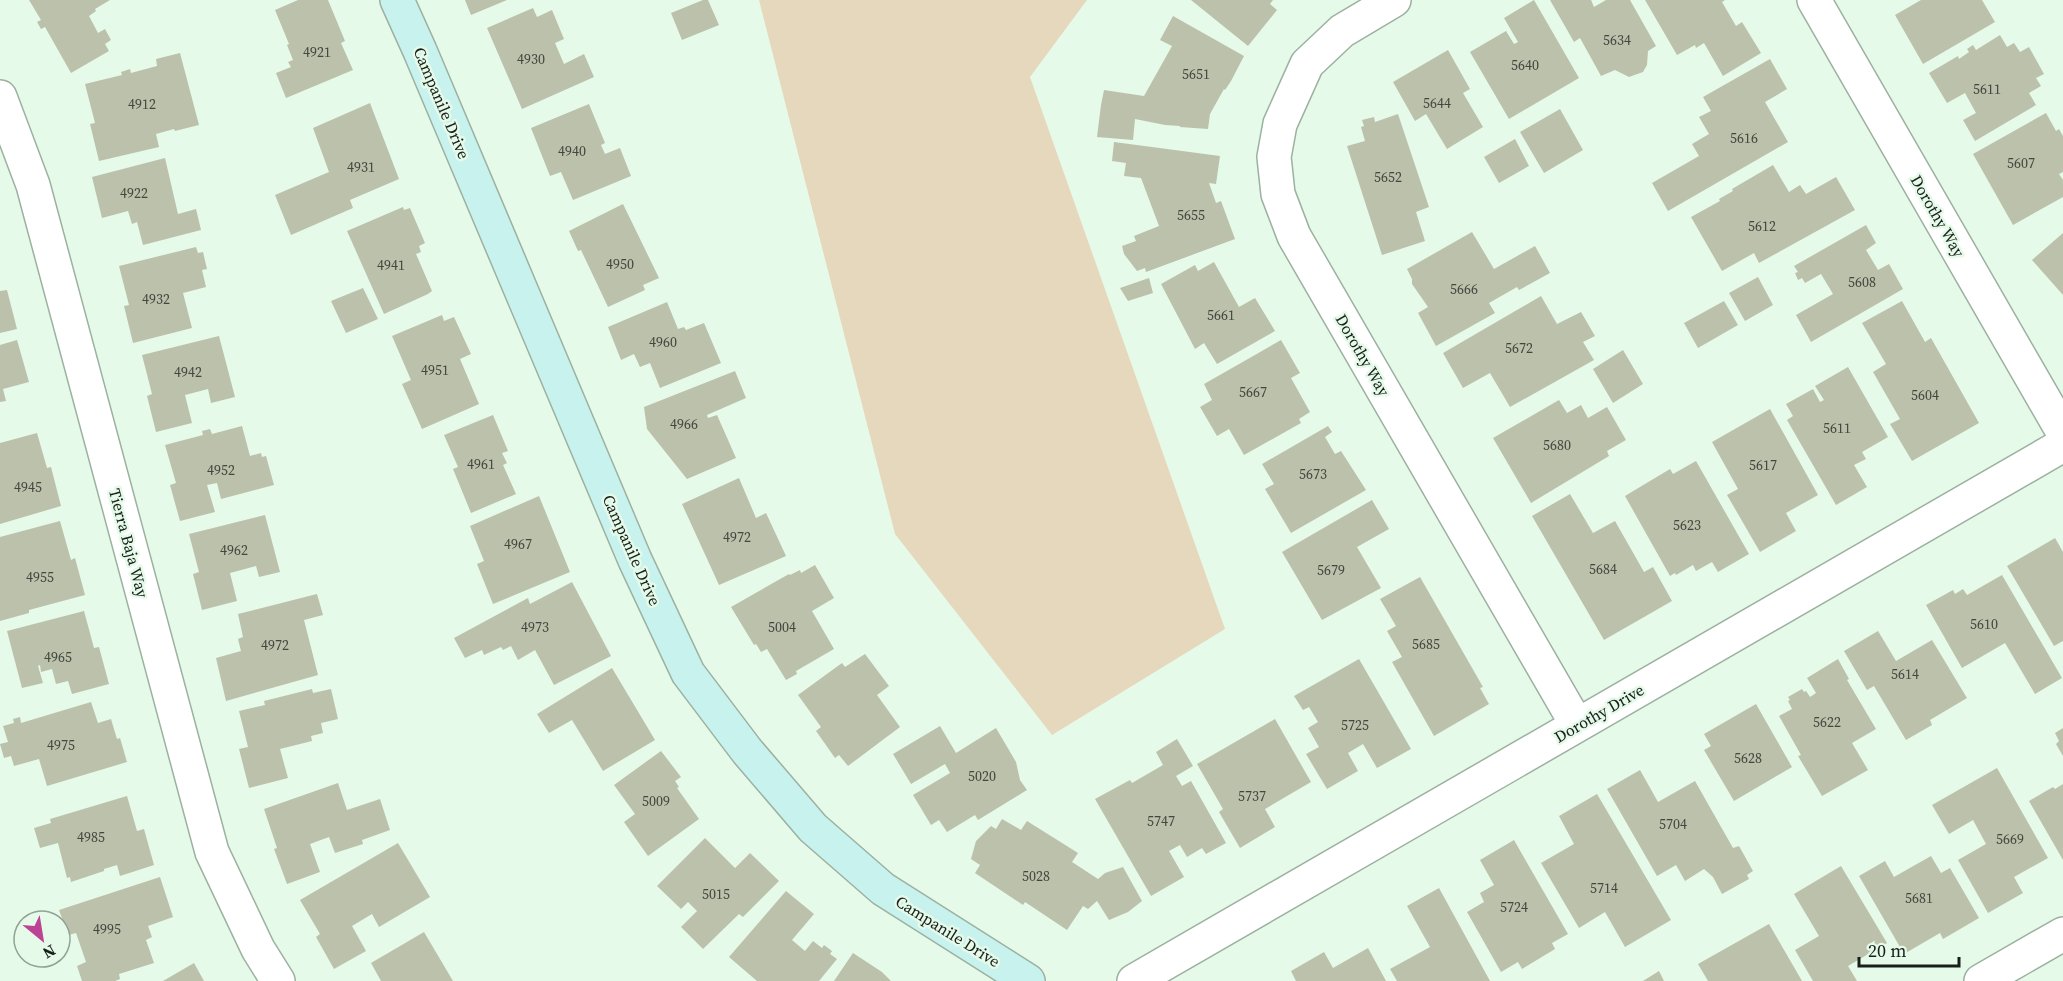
<svg xmlns="http://www.w3.org/2000/svg" width="2063" height="981" viewBox="0 0 2063 981" font-family="'Source Serif 4',serif">
<style>
.green{fill:#e6d8bd}
.building{fill:#bcc1ab}
.lines{fill:none;stroke-linecap:round;stroke-linejoin:round}
.street-casing{stroke:#9db1a1;stroke-width:36}
.secondary-casing{stroke:#9db1a1;stroke-width:36}
.street{stroke:#fff;stroke-width:33}
.secondary{stroke:#c8f2ee;stroke-width:33}
.labels{text-anchor:middle;dominant-baseline:central;stroke-width:5;stroke-linejoin:round;paint-order:stroke}
.number-label{font-size:14px;fill:#41483e}
.street-label{font-size:16px;fill:#181f1a;stroke:#e5fae9}
</style>
<rect width="100%" height="100%" fill="#e5fae9"/>
<path class="green" d="M759 0H1087L1030 77 1225 629 1052 735 895 534Z"/>
<path class="building" d="M29 0H110L95 9 96 11 89 16 98 33 105 29 111 40 105 44 109 51 71 73 45 27 41 29 37 22 41 20Z
M298 0H328L345 41 341 43 353 70 286 98 276 73 291 67 288 62 293 60 287 45 289 44 275 10Z
M465 0H507L471 15Z
M703 0H708L719 25 682 40 671 13Z
M1191 0H1273L1270 4 1277 10 1248 46Z
M1534 0 1579 78 1509 119 1470 52 1506 31 1514 44 1518 42 1504 18Z
M1550 0H1591L1594 7 1606 0H1630L1656 46 1648 51 1647 65 1643 72 1629 77 1615 70 1601 76 1580 38 1574 42Z
M1645 0H1725L1722 2 1736 26 1742 22 1761 53 1723 76 1704 43 1696 48 1695 45 1677 55Z
M1921 0H1982L1995 22 1923 64 1895 15Z
M533 8 537 17 552 10 564 39 555 43 564 64 584 54 594 77 522 109 487 28Z
M1173 16 1244 56 1231 81 1225 90 1224 89 1210 114 1208 129 1180 127V126L1165 125 1135 119 1133 140 1097 137 1101 105 1104 90 1144 96 1172 46 1160 40Z
M2000 35 2007 47 2014 43 2020 52 2029 47 2044 74 2036 78 2041 86 2029 93 2036 105 1975 141 1963 120 1976 113 1965 93 1947 103 1929 73 1958 56 1959 59 1969 52 1967 49 1973 45 1976 50Z
M1448 50 1470 89 1463 93 1483 127 1447 149 1426 114 1415 121 1393 82Z
M180 53 199 125 175 131 174 129 156 134 159 147 99 161 90 124 95 123 85 84 122 75 121 72 130 69 131 73 157 66 156 59Z
M1770 59 1787 89 1765 102 1788 142 1668 211 1652 183 1699 156 1692 144 1709 134 1699 117 1711 111 1703 97Z
M370 103 399 179 350 200 353 208 291 235 275 195 329 172 313 128Z
M589 104 605 143 601 145 605 154 620 148 631 176 573 200 561 172 550 176 531 128Z
M1560 109 1583 150 1544 173 1520 132Z
M2046 113 2056 131 2059 129 2063 136V172L2059 174 2063 180V197L2013 225 1973 154Z
M1398 114 1429 207 1416 212 1425 241 1382 255 1347 146 1365 141 1361 127 1364 126 1362 120 1374 117 1375 122Z
M1515 139 1529 166 1499 183 1484 157Z
M1114 142 1220 156 1216 184 1209 183 1216 203 1221 201 1235 239 1146 272 1145 268 1137 271 1124 254 1122 246 1136 241 1134 236 1159 226 1141 178 1124 176 1126 163 1112 161Z
M165 158 178 214 196 209 201 230 143 245 137 222 132 224 128 211 102 218 92 177Z
M1773 165 1789 192 1800 185 1806 194 1836 177 1855 210 1759 263 1754 253 1722 271 1691 217 1720 201 1719 199 1733 191 1732 189Z
M623 204 659 278 643 285 645 290 608 307 581 250 578 251 569 231Z
M403 207 404 210 410 208 425 243 419 246 421 252 416 254 432 291 428 294 384 314 347 231Z
M1866 225 1876 243 1866 250 1878 270 1889 264 1903 289 1811 342 1796 315 1833 294 1821 274 1805 283 1802 278 1798 280 1795 273 1798 272 1794 266Z
M1472 232 1494 269 1535 246 1550 273 1519 290 1517 287 1489 303 1495 313 1436 346 1418 313 1428 307 1412 284V279L1407 269Z
M2063 233V295L2032 260Z
M196 247 198 253 203 252 207 269 202 270 206 287 183 293 192 328 133 343 124 306 129 305 119 266Z
M1214 262 1239 307 1255 298 1275 331 1217 364 1204 343 1195 349 1161 284 1195 265 1198 271Z
M1758 277 1773 305 1745 321 1729 293Z
M1149 278 1153 293 1128 301 1120 288Z
M363 288 378 319 346 333 331 301Z
M7 290 17 329 0 333V291Z
M1541 296 1557 324 1581 312 1595 336 1583 342 1594 360 1510 407 1490 373 1463 388 1443 353Z
M1724 301 1738 325 1698 348 1684 323Z
M1902 301 1925 342 1931 338 1979 423 1912 461 1890 424 1900 419 1873 372 1886 364 1862 323Z
M667 302 678 329 684 327 686 330 704 323 721 363 660 388 650 363 640 367 634 354 621 360 608 327Z
M442 315 444 321 454 317 471 354 460 359 479 404 422 429 402 384 411 380 392 336Z
M219 336 235 397 211 403 208 389 185 395 192 423 156 432 147 396 152 394 142 355Z
M17 340 29 382 3 389 6 401 0 402V345Z
M1281 340 1300 373 1291 378 1310 412 1299 419 1301 423 1244 455 1229 429 1217 436 1200 407 1212 400 1204 384Z
M1623 350 1643 384 1613 403 1593 369Z
M1848 367 1888 437 1862 452 1866 459 1854 465 1867 487 1836 505 1787 420 1793 416 1786 404 1813 389 1820 402 1824 400 1815 386Z
M735 371 746 398 707 415 708 418 717 415 736 458 687 479 647 429 644 407Z
M1559 400 1567 413 1581 405 1588 418 1607 407 1626 440 1607 451 1609 456 1531 503 1493 438Z
M1770 409 1818 495 1786 513 1796 531 1760 552 1727 495 1738 489 1712 442Z
M493 415 508 451 502 453 507 463 503 465 516 494 471 513 453 469 458 467 444 435Z
M242 426 250 456 261 453 262 457 266 456 274 485 221 499 217 483 207 485 215 512 180 521 170 485 176 483 165 445 203 435 202 431 210 429 212 434Z
M1328 426 1332 432 1325 437 1335 454 1341 451 1366 490 1291 533 1265 489 1274 484 1262 464Z
M37 433 47 468 51 467 61 506 0 524V443Z
M1696 461 1749 554 1718 572 1712 562 1696 571 1693 565 1676 575 1675 573 1670 576 1625 496 1670 469 1673 474Z
M739 478 756 518 766 513 786 556 719 585 682 504Z
M1570 494 1593 533 1615 521 1644 572 1653 567 1672 601 1604 640 1532 516Z
M539 496 570 572 493 604 477 564 484 561 470 526Z
M1372 500 1389 529 1357 547 1381 588 1322 620 1282 552Z
M265 515 280 572 259 577 256 566 230 573 237 601 202 610 193 574 199 572 189 534Z
M60 521 71 560 75 558 85 595 29 610V613L0 621V537Z
M2055 538 2063 552V641L2054 646 2007 566Z
M815 565 834 598 812 611 834 649 796 671 797 674 786 680 767 649 761 652 756 644 754 645 731 607 789 574 790 575 800 570 801 573Z
M2002 575 2062 678 2035 694 2005 643 1962 668 1926 605 1953 590 1955 594 1963 589 1967 595Z
M1420 577 1483 687 1480 688 1489 704 1434 736 1392 662 1402 657 1387 631 1396 626 1380 599Z
M572 582 611 656 554 685 535 650 518 660 511 646 503 650 501 647 484 655 482 650 465 658 454 638 528 598 530 604Z
M317 594 323 615 304 620 318 675 226 701 216 658 241 651 238 639 243 637 238 614Z
M84 611 94 648 99 647 109 684 72 694 68 681 56 684 52 669 41 672 40 665 38 666 43 683 22 688 7 631Z
M1878 631 1896 661 1932 640 1967 698 1930 720 1932 725 1906 740 1874 686 1867 690 1844 651Z
M865 654 889 686 877 695 900 727 848 766 839 755 835 758 816 731 821 727 798 695 842 663 845 667Z
M1359 659 1411 749 1377 768 1363 744 1348 753 1358 771 1327 789 1306 754 1319 747 1308 728 1318 722 1309 707 1303 710 1294 696Z
M1838 659 1849 679 1847 680 1876 729 1852 743 1868 770 1822 796 1798 756 1801 755 1779 716 1792 709 1788 701 1790 700 1788 697 1802 689 1804 692 1806 691 1810 697 1816 693 1807 678Z
M612 668 655 740 603 771 572 720 549 733 537 714Z
M312 689 313 693 331 689 338 719 321 723 323 733 311 736 312 741 280 749 288 778 249 788 239 749 248 747 239 711 265 705 264 701Z
M91 702 98 723 111 719 117 739 120 738 127 762 47 786 39 759 14 766 11 756 4 758 0 744 8 742 3 726 14 723 13 719 20 717 21 723Z
M1756 704 1792 767 1734 801 1704 750 1711 746 1704 734Z
M1275 719 1311 782 1265 809 1275 827 1240 848 1219 812 1223 809 1197 764Z
M940 726 956 753 996 728 1016 762 1020 780 1027 790 978 820 975 815 947 832 939 820 931 825 913 795 950 773 945 764 911 784 893 754Z
M2063 728V756L2056 744 2059 741 2055 733Z
M1177 739 1193 766 1176 776 1182 786 1191 781 1226 843 1206 854 1202 848 1187 857 1180 845 1169 851 1184 877 1151 896 1095 799 1130 780 1132 783 1163 765 1156 752Z
M661 751 681 777 675 781 679 787 677 788 699 819 648 856 624 822 635 814 614 785Z
M1997 768 2048 858 2014 877 2023 893 1988 913 1958 860 1986 844 1973 820 1949 834 1932 805Z
M1640 770 1658 802 1695 781 1733 848 1739 846 1753 871 1747 875 1749 879 1722 894 1713 877 1704 869 1685 881 1676 865 1657 876 1607 789Z
M338 783 347 810 380 799 390 830 362 840 363 844 335 853 329 837 310 844 320 872 287 884 274 849 277 848 264 809Z
M2063 784V860L2029 801 2053 787 2055 789Z
M1597 794 1671 920 1625 947 1605 912 1579 928 1541 863 1574 844 1559 816Z
M127 796 137 831 144 829 154 865 120 876 117 865 104 869V871L71 882 70 877 67 878 58 843 40 848 34 828 51 823 50 819Z
M1002 819 1021 830 1027 821 1078 853 1072 862 1098 879 1105 873 1123 867 1142 901 1128 912 1109 920 1097 901 1088 909 1083 906 1067 930 1025 902 1023 905 975 873 980 865 971 859 976 841 991 826 996 829Z
M705 838 735 868 750 853 779 881 743 917 739 914 703 949 681 927 697 911 688 902 681 909 657 886Z
M1514 840 1568 934 1552 943 1555 949 1522 969 1518 962 1501 972 1467 912 1484 902 1480 893 1494 885 1480 860Z
M398 843 430 897 379 927 372 914 352 926 366 951 334 969 316 937 320 934 300 900Z
M1931 856 1941 873 1950 868 1979 918 1943 939 1940 933 1904 954 1859 876 1885 861 1894 877Z
M1841 866 1887 943 1848 966 1857 981H1813L1795 950 1819 936 1794 894Z
M160 877 173 917 148 926 152 937 146 940 154 963 119 974 120 979 115 981H82L77 966 86 962 76 933 68 935 59 910Z
M1439 888 1490 981H1397L1390 969 1430 947 1407 906Z
M786 891 814 914 792 940 805 951 813 941 822 948 824 945 832 951 830 954 837 959 819 981H757L729 957Z
M1769 924 1802 981H1708L1698 964Z
M424 932 453 981H381L371 963Z
M1368 948 1386 981H1296L1291 971 1324 952 1333 968Z
M853 953 882 972 891 981H834Z
M194 963 204 981H163Z
M1659 971 1664 981H1643Z"/>
<g class="lines">
<g class="street-casing">
<path id="street" d="M1394 0 1342 31 1307 64 1280 124 1274 157 1278 194 1294 236 1577 725
M1814 0 2063 432
M0 97 33 185 212 852 258 949 278 981
M1134 981 2063 445
M1981 981 2063 934"/>
</g>
<g class="secondary-casing">
<path id="secondary" d="M397 0 420 51 635 560 688 673 747 751 813 828 883 889 1028 981"/>
</g>
<use href="#street" class="street"/>
<use href="#secondary" class="secondary"/>
</g>
<g class="labels">
<g class="number-label">
<text x="1617" y="40">5634</text>
<text x="317" y="52">4921</text>
<text x="531" y="59">4930</text>
<text x="1525" y="65">5640</text>
<text x="1196" y="74">5651</text>
<text x="1987" y="89">5611</text>
<text x="1437" y="103">5644</text>
<text x="142" y="104">4912</text>
<text x="1744" y="138">5616</text>
<text x="572" y="151">4940</text>
<text x="2021" y="163">5607</text>
<text x="361" y="167">4931</text>
<text x="1388" y="177">5652</text>
<text x="134" y="193">4922</text>
<text x="1191" y="215">5655</text>
<text x="1762" y="226">5612</text>
<text x="620" y="264">4950</text>
<text x="391" y="265">4941</text>
<text x="1862" y="282">5608</text>
<text x="1464" y="289">5666</text>
<text x="156" y="299">4932</text>
<text x="1221" y="315">5661</text>
<text x="663" y="342">4960</text>
<text x="1519" y="348">5672</text>
<text x="435" y="370">4951</text>
<text x="188" y="372">4942</text>
<text x="1253" y="392">5667</text>
<text x="1925" y="395">5604</text>
<text x="684" y="424">4966</text>
<text x="1837" y="428">5611</text>
<text x="1557" y="445">5680</text>
<text x="481" y="464">4961</text>
<text x="1763" y="465">5617</text>
<text x="221" y="470">4952</text>
<text x="1313" y="474">5673</text>
<text x="28" y="487">4945</text>
<text x="1687" y="525">5623</text>
<text x="737" y="537">4972</text>
<text x="518" y="544">4967</text>
<text x="234" y="550">4962</text>
<text x="1603" y="569">5684</text>
<text x="1331" y="570">5679</text>
<text x="40" y="577">4955</text>
<text x="1984" y="624">5610</text>
<text x="535" y="627">4973</text>
<text x="782" y="627">5004</text>
<text x="1426" y="644">5685</text>
<text x="275" y="645">4972</text>
<text x="58" y="657">4965</text>
<text x="1905" y="674">5614</text>
<text x="1827" y="722">5622</text>
<text x="1355" y="725">5725</text>
<text x="61" y="745">4975</text>
<text x="1748" y="758">5628</text>
<text x="982" y="776">5020</text>
<text x="1252" y="796">5737</text>
<text x="656" y="801">5009</text>
<text x="1161" y="821">5747</text>
<text x="1673" y="824">5704</text>
<text x="91" y="837">4985</text>
<text x="2010" y="839">5669</text>
<text x="1036" y="876">5028</text>
<text x="1604" y="888">5714</text>
<text x="716" y="894">5015</text>
<text x="1919" y="898">5681</text>
<text x="1514" y="907">5724</text>
<text x="107" y="929">4995</text>
</g>
<g class="street-label">
<text transform="translate(442 103) rotate(67)">Campanile Drive</text>
<text transform="translate(1938 216) rotate(60)">Dorothy Way</text>
<text transform="translate(1363 355) rotate(60)">Dorothy Way</text>
<text transform="translate(129 543) rotate(75)">Tierra Baja Way</text>
<text transform="translate(632 550) rotate(66)">Campanile Drive</text>
<text transform="translate(1599 713) rotate(-30)">Dorothy Drive</text>
<text transform="translate(948 931) rotate(32)">Campanile Drive</text>
</g>
</g>
<g transform="translate(42 939) rotate(150)"><circle r="28" fill="#e5fae9" stroke="#93a296" stroke-width="1.5"/>
<path d="M0-4.5L10 22L0 15L-10 22Z" fill="#bd4395"/>
<text y="-9" font-size="16" font-weight="bold" text-anchor="middle" fill="#181f1a">N</text>
</g>
<path d="M1859 957v9h100v-9" fill="none" stroke="#181f1a" stroke-width="3"/>
<text x="1868" y="957" font-size="18" fill="#181f1a" stroke="#e5fae9" stroke-width="4.5" paint-order="stroke">20 m</text>
</svg>
